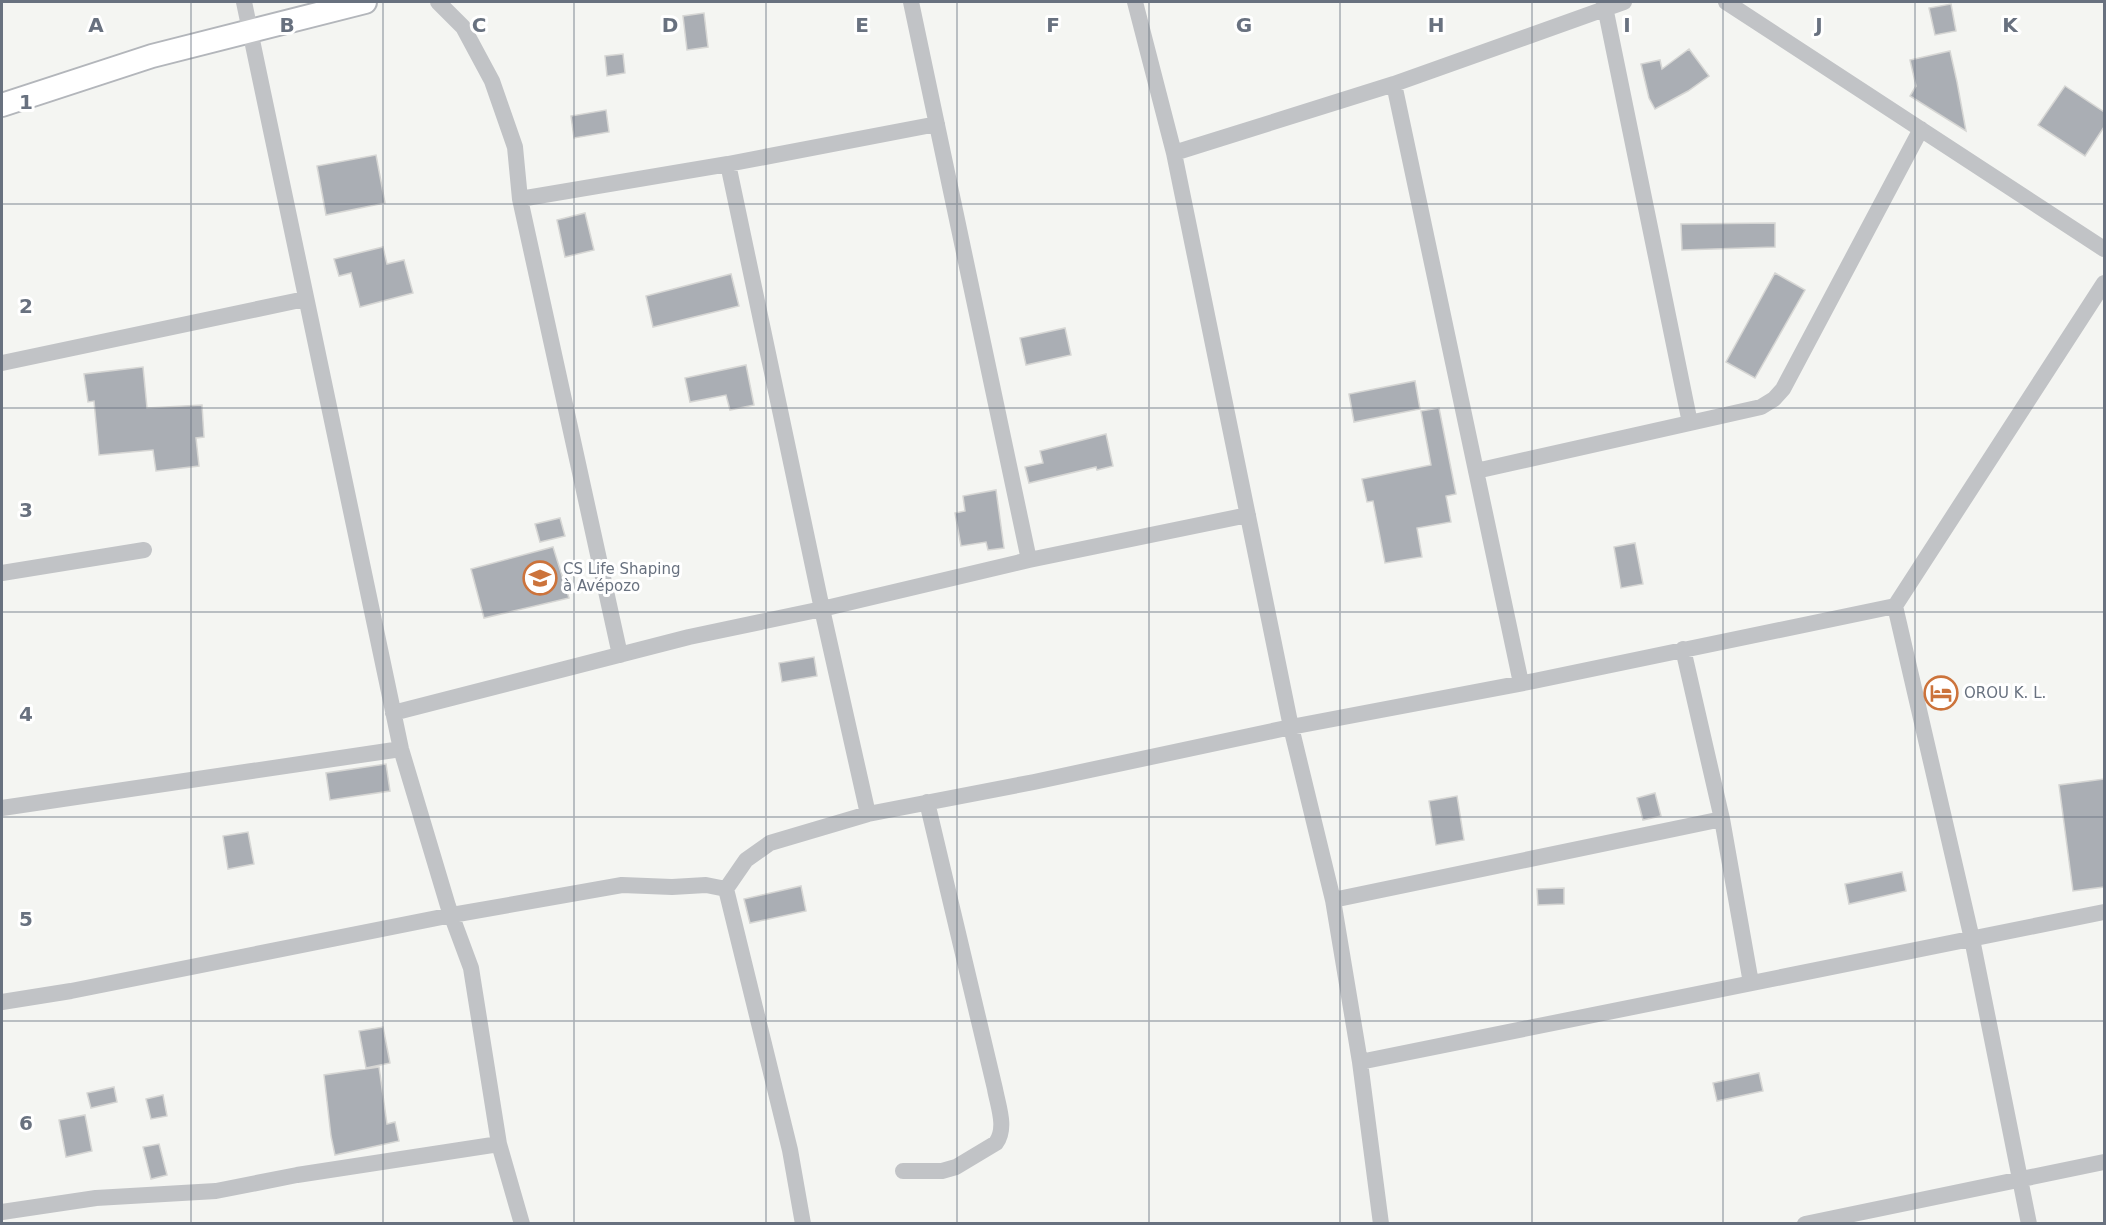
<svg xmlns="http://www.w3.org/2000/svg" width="2106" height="1225" viewBox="0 0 2106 1225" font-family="'DejaVu Sans',sans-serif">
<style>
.building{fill:#aaaeb4;stroke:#d6d6d4;stroke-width:1.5}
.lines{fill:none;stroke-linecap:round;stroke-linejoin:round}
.secondary-casing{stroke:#b3b6bb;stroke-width:26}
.street{stroke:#c1c3c6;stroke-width:16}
.secondary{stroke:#fff;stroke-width:22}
.grid{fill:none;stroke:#68717f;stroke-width:1.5;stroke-opacity:0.55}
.labels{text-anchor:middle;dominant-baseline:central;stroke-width:6;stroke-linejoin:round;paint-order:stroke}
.poi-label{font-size:15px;fill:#68717f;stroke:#fff;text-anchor:start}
.grid-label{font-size:20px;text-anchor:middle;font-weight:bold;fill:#68717f;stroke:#fff;stroke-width:6;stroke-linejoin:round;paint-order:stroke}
</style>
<rect width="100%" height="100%" fill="#f4f5f2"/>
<path class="building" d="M1951 4 1956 31 1935 35 1929 8Z
M704 13 708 47 687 50 683 16Z
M1689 49 1709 76 1688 91 1655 109 1649 98 1641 64 1660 60 1662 69Z
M1950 51 1957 82 1966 131 1910 96 1916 86 1910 60Z
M623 54 625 73 607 76 605 56Z
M2065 86 2104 112V127L2085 156 2038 125Z
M606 110 609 132 574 138 571 116Z
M376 155 385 203 326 215 317 166Z
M585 213 594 250 565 257 557 220Z
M1775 223V247L1682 250 1681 224Z
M383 247 387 264 404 260 413 293 360 307 351 273 339 276 334 259Z
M1775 273 1805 290 1755 378 1726 362Z
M731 274 739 306 653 327 646 296Z
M1065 328 1071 355 1026 365 1020 338Z
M746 365 754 405 730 410 726 395 690 402 685 378Z
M143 367 147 408 202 405 204 437 196 438 199 466 156 471 153 450 99 455 94 401 88 402 84 374Z
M1415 381 1420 409 1354 422 1349 394Z
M1439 408 1456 494 1446 496 1451 522 1417 528 1422 557 1385 563 1373 501 1367 502 1362 479 1431 465 1421 411Z
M1106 434 1113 466 1097 470 1096 467 1029 483 1025 467 1043 463 1040 451Z
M996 490 1004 548 988 550 986 542 961 546 955 513 965 511 963 496Z
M560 518 565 536 540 542 535 524Z
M1635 543 1643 584 1621 588 1614 547Z
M553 547 569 598 484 618 471 569Z
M814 657 817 676 782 682 779 663Z
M386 764 390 791 330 800 326 773Z
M2104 779V887L2073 891 2059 785Z
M1655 793 1661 816 1643 820 1637 798Z
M1457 796 1464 840 1436 845 1429 801Z
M248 832 254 864 228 869 223 836Z
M1902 872 1906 891 1849 904 1845 884Z
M801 886 806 911 750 923 744 899Z
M1564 888V904L1538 905 1537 889Z
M383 1027 390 1063 366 1068 359 1031Z
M379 1067 387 1124 395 1122 399 1141 335 1155 331 1136 324 1075Z
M1759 1073 1763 1091 1717 1101 1713 1083Z
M114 1087 117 1102 91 1108 87 1093Z
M163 1095 167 1116 151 1119 146 1099Z
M85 1115 92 1151 66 1157 59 1120Z
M159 1144 167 1175 151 1179 143 1147Z"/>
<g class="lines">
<g class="secondary-casing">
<path id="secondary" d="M2 105 152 56 365 2"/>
</g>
<path class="street" d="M244 2 401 749 448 906 471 968 499 1144 522 1224
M438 2 463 27 492 81 515 147 520 199 620 655
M911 2 1029 560
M1135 2 1174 153 1291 727 1333 900 1360 1062 1381 1224
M1604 2 1690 423
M1726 2 2104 249
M1394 84 1521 683
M1174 153 1394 84 1624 2
M728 164 822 609 868 814
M520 199 728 164 937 124
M2 363 305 299
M1476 471 1761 407 1774 399 1783 389 1921 129
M2 573 144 550
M1895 606 1972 939 2029 1224
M1683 649 1722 819 1751 983
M393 713 689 637 822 609 1029 560 1248 515
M2 808 401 749
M1333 900 1722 819
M2 1002 71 991 452 915 622 885 672 887 706 885 726 889
M1360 1062 2104 912
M903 1171H942L956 1167 996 1143C1007 1128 998 1106 995 1089L927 802
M2 1212 96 1198 216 1191 297 1175 499 1144
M803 1224 790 1150 726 889 746 860 770 843 868 814 1034 782 1291 727 1534 681 1895 606 2104 283
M1805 1224 2104 1162"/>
<use href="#secondary" class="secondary"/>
</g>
<path class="grid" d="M191 2V1224M383 2V1224M574 2V1224M766 2V1224M957 2V1224M1149 2V1224M1340 2V1224M1532 2V1224M1723 2V1224M1915 2V1224M2 204H2104M2 408H2104M2 612H2104M2 817H2104M2 1021H2104"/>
<defs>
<g id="school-ring" transform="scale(1.725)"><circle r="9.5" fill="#fff" stroke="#cc733b" stroke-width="1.5"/><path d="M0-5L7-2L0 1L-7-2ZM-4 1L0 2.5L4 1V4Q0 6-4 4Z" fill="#cc733b"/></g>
<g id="hotel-ring" transform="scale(1.725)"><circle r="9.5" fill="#fff" stroke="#cc733b" stroke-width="1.5"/><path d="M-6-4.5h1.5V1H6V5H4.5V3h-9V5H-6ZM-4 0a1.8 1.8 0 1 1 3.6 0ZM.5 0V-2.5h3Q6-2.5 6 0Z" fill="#cc733b"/></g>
</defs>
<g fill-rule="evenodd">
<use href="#school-ring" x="540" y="578"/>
<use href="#hotel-ring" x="1941" y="693"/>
</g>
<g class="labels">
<g class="poi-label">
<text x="563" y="569">CS Life Shaping<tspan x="563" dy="17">à Avépozo</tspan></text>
<text x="1964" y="693">OROU K. L.</text>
</g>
</g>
<g class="grid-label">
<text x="96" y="32">A</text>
<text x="287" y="32">B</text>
<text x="479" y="32">C</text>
<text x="670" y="32">D</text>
<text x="862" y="32">E</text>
<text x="1053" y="32">F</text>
<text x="1244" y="32">G</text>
<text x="1436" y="32">H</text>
<text x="1627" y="32">I</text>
<text x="1819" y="32">J</text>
<text x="2010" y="32">K</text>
<text x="26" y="109">1</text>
<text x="26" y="313">2</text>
<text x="26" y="517">3</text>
<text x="26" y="721">4</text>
<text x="26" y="926">5</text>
<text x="26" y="1130">6</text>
</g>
<rect width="2106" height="1225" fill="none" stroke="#68717f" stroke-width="6"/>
</svg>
